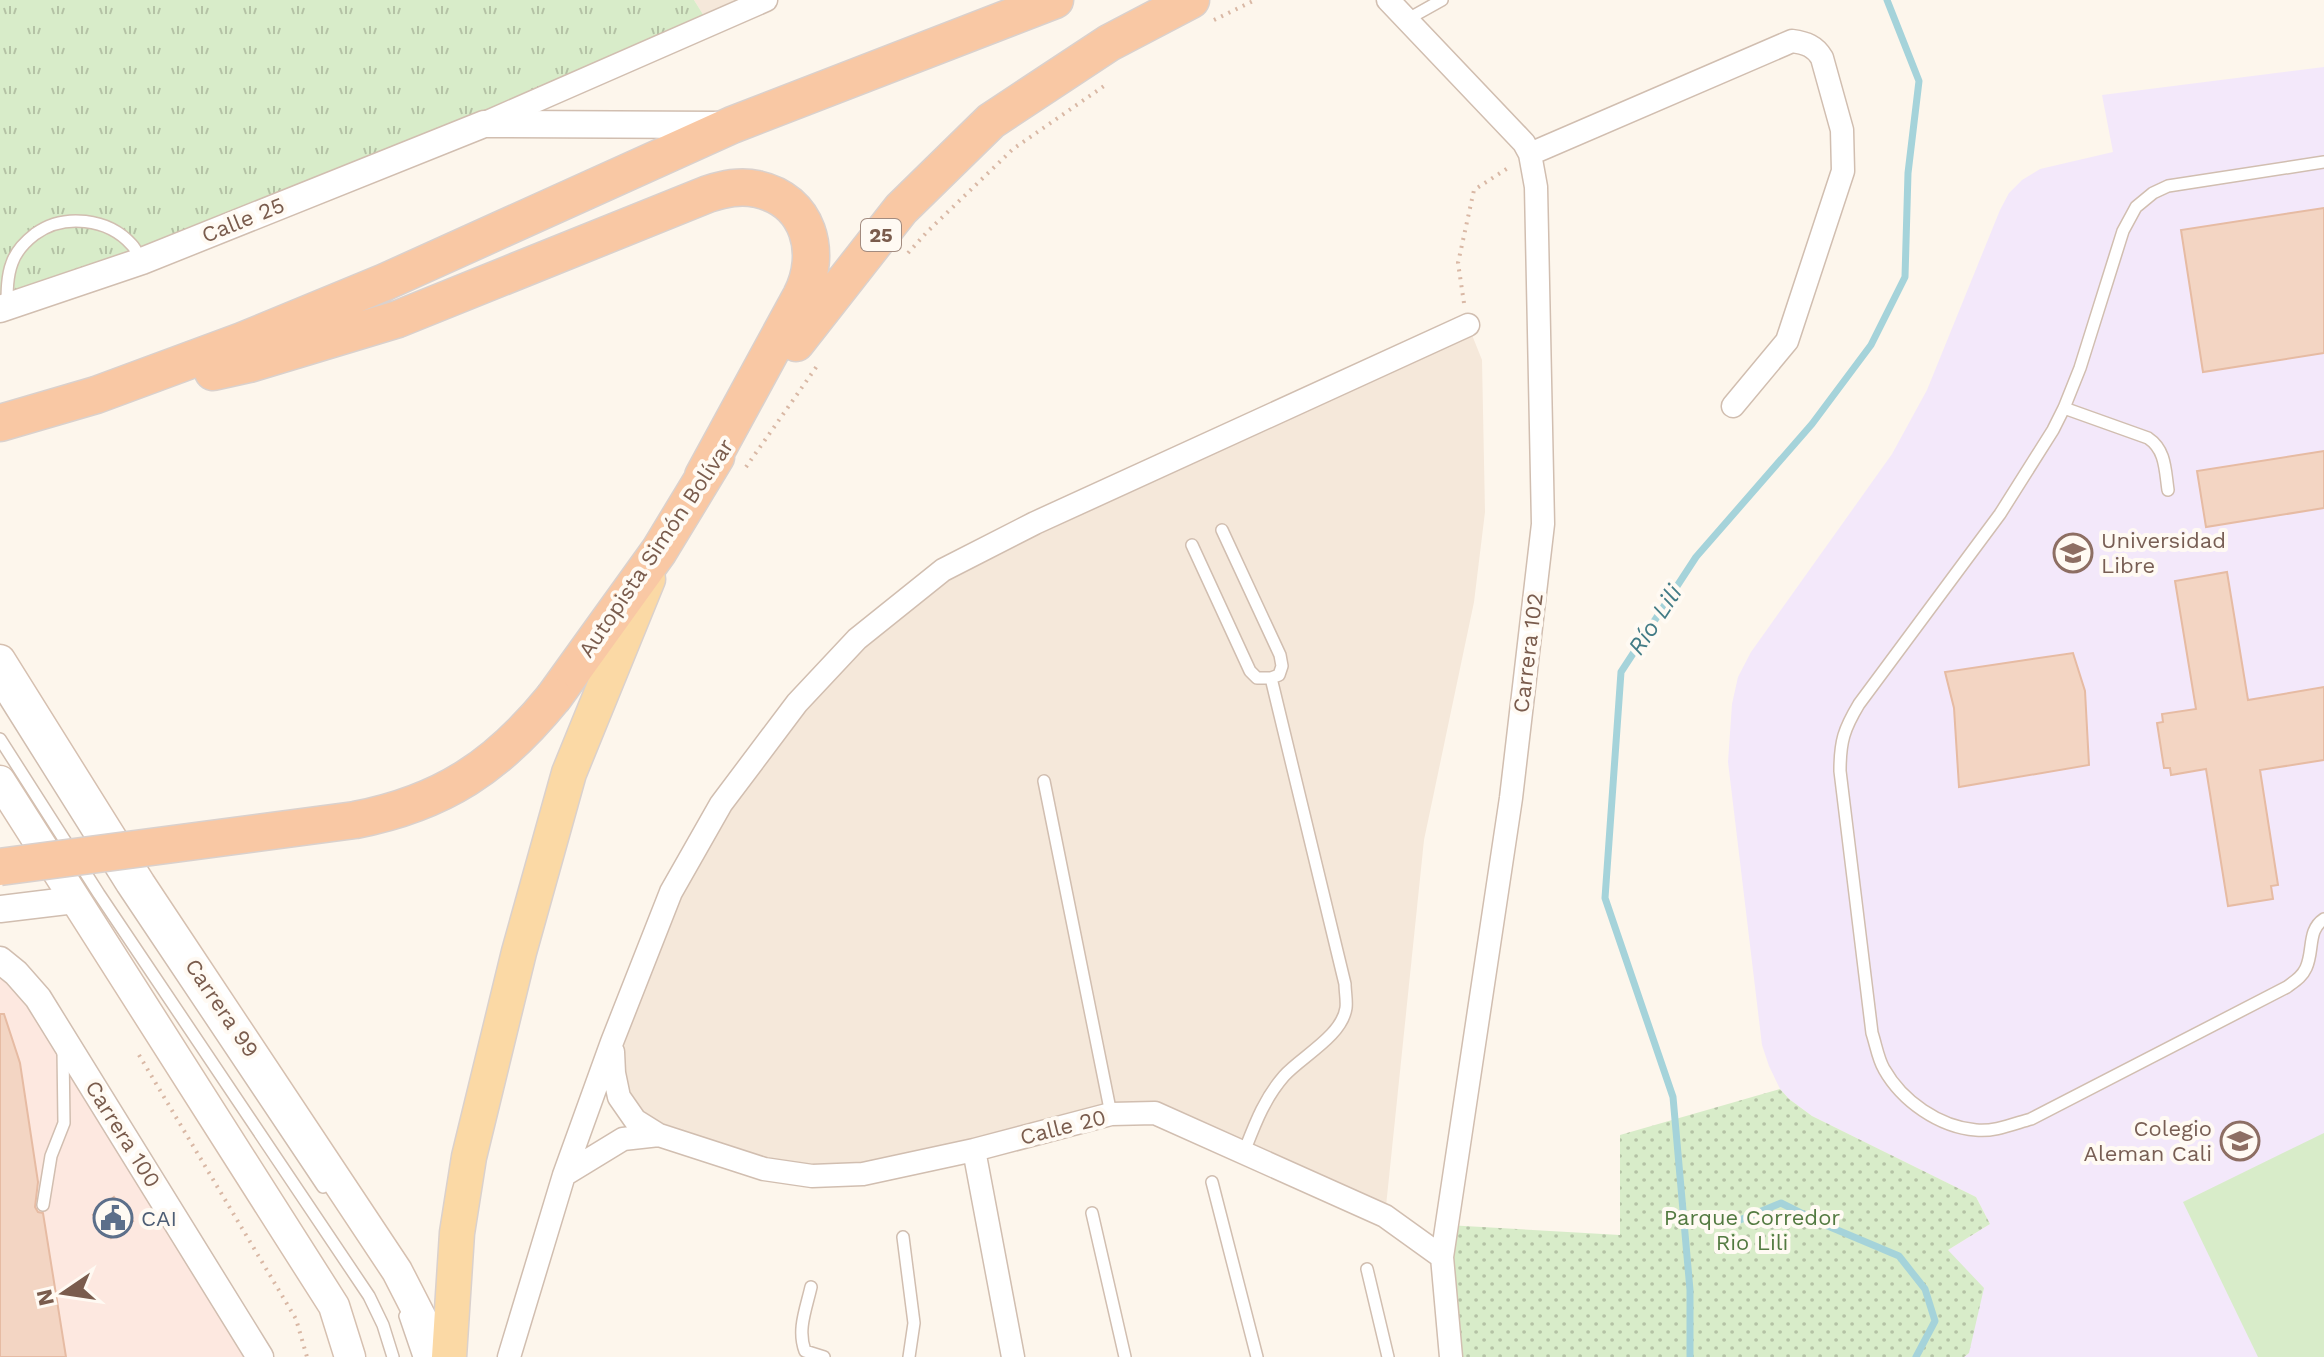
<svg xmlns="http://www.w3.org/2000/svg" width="2324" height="1357" viewBox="0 0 2324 1357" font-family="'Work Sans',sans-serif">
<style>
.residential{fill:#f5e8da}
.commercial{fill:#fde8e0}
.education{fill:#f3e8fa}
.grass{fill:url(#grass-tufts)}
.park{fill:url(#park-dots)}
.garden{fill:#d8ecc9}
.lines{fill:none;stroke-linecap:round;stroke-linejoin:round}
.stream{stroke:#a5d3da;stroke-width:7}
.building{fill:#f3d5c3;stroke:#e6bba3;stroke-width:2}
.service-casing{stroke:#d1beb0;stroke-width:14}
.minor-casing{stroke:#d1beb0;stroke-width:25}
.tertiary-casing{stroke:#d1beb0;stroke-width:29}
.secondary-casing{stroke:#d6c0b0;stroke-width:33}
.primary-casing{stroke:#dad1cd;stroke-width:37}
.trunk-casing{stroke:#dad1cd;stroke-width:39}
.path{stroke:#d9b8a5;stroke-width:4;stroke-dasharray:2 6;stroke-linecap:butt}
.service{stroke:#fff;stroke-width:11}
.minor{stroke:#fff;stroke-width:22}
.tertiary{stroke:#fff;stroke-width:26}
.secondary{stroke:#fff;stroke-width:30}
.primary{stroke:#fbd9a5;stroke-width:34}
.trunk{stroke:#f9c8a4;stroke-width:36}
.trunk-bridge-casing{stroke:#dad1cd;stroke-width:39;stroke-linecap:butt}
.trunk-bridge{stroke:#f9c8a4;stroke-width:36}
.labels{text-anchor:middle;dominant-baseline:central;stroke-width:8;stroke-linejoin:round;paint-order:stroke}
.shield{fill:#fffaf3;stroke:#a28b7f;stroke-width:2}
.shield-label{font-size:20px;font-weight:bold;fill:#7a5c4d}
.street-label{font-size:22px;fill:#7a5c4d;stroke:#fffaf3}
.education-label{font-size:22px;fill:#785e54;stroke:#fffaf3;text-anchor:start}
.park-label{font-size:22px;fill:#537a41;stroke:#fffaf3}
.service-label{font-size:22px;fill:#4e5e75;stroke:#fffaf3;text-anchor:start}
.water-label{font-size:24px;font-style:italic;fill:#437c86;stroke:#fffaf3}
</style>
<defs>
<pattern id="grass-tufts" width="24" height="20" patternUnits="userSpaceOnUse" patternTransform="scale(2)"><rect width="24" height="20" fill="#d8ecc9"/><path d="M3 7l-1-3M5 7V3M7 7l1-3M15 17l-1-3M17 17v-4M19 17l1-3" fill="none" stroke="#b4c2a5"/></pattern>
<pattern id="park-dots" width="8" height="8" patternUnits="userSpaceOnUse" patternTransform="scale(2)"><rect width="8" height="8" fill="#d8ecc9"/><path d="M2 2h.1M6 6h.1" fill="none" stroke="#b4c2a5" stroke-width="1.8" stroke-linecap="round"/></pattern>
</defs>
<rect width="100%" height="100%" fill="#fdf6ec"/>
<path class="residential" d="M694 0H766L709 24Z
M1468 325 1482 360 1485 512 1474 602 1424 840 1385 1216 1155 1113 812 1176 635 1120 612 1042 671 892 797 703 943 570Z"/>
<path class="commercial" d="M0 960 260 1357H0Z"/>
<path class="education" d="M2324 67V1357H1964L1969 1353 1948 1250 1990 1224 1976 1197 1812 1116 1789 1099 1780 1089 1769 1066 1762 1045 1728 762 1732 704 1738 677 1751 652 1892 454 1927 390 2000 210 2009 193 2022 180 2040 169 2113 152 2102 95Z"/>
<path class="grass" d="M0 0H694L709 24 0 309Z"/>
<path class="park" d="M1780 1089 1789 1099 1812 1116 1976 1197 1990 1224 1948 1250 1984 1288 1969 1353 1964 1357H1451L1447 1225 1620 1235V1135Z"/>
<path class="garden" d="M2324 1133V1357H2258L2183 1202Z"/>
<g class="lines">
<path class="stream" d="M1684 1217 1730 1224 1781 1203 1823 1224 1899 1256 1925 1289 1935 1321 1916 1357
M1690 1357V1290L1673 1097 1605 898 1621 672 1696 557 1812 424 1871 345 1905 277 1908 173 1919 81 1887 0"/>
</g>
<path class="building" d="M2324 208V353L2203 372 2181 230Z
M2324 451V508L2206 527 2197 471Z
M2227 572 2248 700 2324 687V760L2260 770 2278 885 2271 886 2273 899 2228 906 2206 769 2171 775 2170 768H2164L2157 723 2163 722 2162 714 2196 709 2175 581Z
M2073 653 2085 691 2089 765 1959 787 1954 708 1945 672Z
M0 1014H4L20 1063 38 1182 35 1207 38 1212 43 1213 66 1357H0Z
M114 1197 133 1221 111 1238 93 1215Z"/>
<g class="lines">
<g class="service-casing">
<path id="service" d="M1408 19 1442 0
M2324 162 2168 186 2153 193 2136 207 2123 231 2080 368 2064 408 2053 430 2000 514 1859 704C1844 729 1840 741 1840 771L1872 1033C1876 1045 1878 1059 1884 1069 1902 1101 1939 1127 1976 1130 1994 1132 2013 1124 2031 1119L2287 987C2295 981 2302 977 2306 968 2314 951 2307 930 2324 919
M7 306C7 292 7 276 12 263 16 251 26 241 35 234 64 213 108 218 132 245 136 249 138 256 141 261
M2064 408 2148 438C2166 450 2165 470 2168 490
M1192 545 1250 671 1257 678H1271L1279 675 1282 666 1280 655 1222 530
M0 692 123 888 323 1187
M0 739 99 894 369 1296 383 1325 393 1357
M1044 781 1111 1114
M1244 1152C1255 1124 1264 1099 1284 1076 1301 1057 1342 1036 1346 1008 1347 1001 1345 991 1345 984L1271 678
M1212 1182 1257 1357
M43 1205 51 1156 64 1123 63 1050
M1092 1213 1125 1357
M903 1237 914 1323 909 1357
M1367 1269 1388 1357
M811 1287C806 1309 797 1330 805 1351L824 1357
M405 1316 419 1357"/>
</g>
<g class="minor-casing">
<path id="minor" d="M1388 0 1524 143 1530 154 1536 187 1543 524 1511 798 1442 1257 1451 1357
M485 123 766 0
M1530 154 1792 41C1806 43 1815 46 1822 58L1842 130 1843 171 1787 341 1733 406
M613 1052 614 1073 619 1097 635 1120 659 1135 764 1169 812 1176 863 1174 974 1150 1111 1114 1155 1113 1385 1216 1442 1257
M974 1150 1013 1357
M564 1175 623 1139 659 1135
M509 1357 564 1175 612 1042 671 892 721 804 797 703 857 639 943 570 1035 523 1468 325"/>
</g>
<g class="tertiary-casing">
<path id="tertiary" d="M0 309 142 261 484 124 722 125
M0 909 75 900
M0 960 16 973 38 998 260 1357"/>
</g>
<g class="secondary-casing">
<path id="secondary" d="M0 660 140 884 397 1271 441 1357
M0 781 334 1306 350 1357"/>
</g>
<g class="primary-casing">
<path id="primary" d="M449 1357 457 1233 469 1157 519 952 569 773 648 579"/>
</g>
<g class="trunk-casing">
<path id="trunk" d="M796 343 901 209 991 121 1109 43 1191 0
M213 372 249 364 398 319 708 194C724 189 740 185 757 189 809 200 823 253 801 296L703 476
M0 423 96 395 242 341 385 282 732 125 1055 0
M554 697 659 551 716 457"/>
</g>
<path class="path" d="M1214 20 1255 0
M908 253 927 232 1013 149 1104 86
M1464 303 1458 263 1474 190 1511 166
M746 467 817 366
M139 1055 296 1319 307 1357"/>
<use href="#service" class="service"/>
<use href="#minor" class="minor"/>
<use href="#tertiary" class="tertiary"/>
<use href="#secondary" class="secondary"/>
<use href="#primary" class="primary"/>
<use href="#trunk" class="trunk"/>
<g class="trunk-bridge-casing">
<path id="trunk-bridge" d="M0 867 355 820C443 803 498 766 554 697"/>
</g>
<use href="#trunk-bridge" class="trunk-bridge"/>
</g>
<defs>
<g id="university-ring" transform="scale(2)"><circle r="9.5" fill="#fffaf3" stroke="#8d6e63" stroke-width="1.5"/><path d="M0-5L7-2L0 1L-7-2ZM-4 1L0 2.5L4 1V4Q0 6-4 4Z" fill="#8d6e63"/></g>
<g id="school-ring" transform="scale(2)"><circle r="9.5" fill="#fffaf3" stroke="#8d6e63" stroke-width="1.5"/><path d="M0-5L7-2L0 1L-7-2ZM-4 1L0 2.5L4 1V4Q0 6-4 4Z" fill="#8d6e63"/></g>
<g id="civic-ring" transform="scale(2)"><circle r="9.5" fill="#fffaf3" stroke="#5c6f8a" stroke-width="1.5"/><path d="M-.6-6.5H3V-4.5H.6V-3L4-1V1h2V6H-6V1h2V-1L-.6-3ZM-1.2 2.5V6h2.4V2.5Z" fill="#5c6f8a"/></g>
</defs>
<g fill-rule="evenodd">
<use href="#university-ring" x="2073" y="553"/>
<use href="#school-ring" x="2240" y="1141"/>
<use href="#civic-ring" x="113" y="1218"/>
</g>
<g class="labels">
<rect class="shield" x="861" y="219" width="40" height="32" rx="6"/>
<g class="shield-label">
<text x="881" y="235">25</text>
</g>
<g class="street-label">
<text transform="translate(243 220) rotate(-22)">Calle 25</text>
<text transform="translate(656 548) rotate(-56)">Autopista Simón Bolívar</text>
<text transform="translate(1528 653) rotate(-83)">Carrera 102</text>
<text transform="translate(222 1008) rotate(56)">Carrera 99</text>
<text transform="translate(1063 1127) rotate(-14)">Calle 20</text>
<text transform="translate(123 1134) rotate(58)">Carrera 100</text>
</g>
<g class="education-label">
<text x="2101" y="540">Universidad<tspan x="2101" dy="25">Libre</tspan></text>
<text x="2212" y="1128" text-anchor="end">Colegio<tspan x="2212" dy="25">Aleman Cali</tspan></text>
</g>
<g class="park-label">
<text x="1752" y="1217">Parque Corredor<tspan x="1752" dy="25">Rio Lili</tspan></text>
</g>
<g class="service-label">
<text x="141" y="1218">CAI</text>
</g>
<g class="water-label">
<text transform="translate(1655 620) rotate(-57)">Río Lili</text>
</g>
</g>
<g transform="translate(64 1293) rotate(257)" stroke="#fffaf3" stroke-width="6" paint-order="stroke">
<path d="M0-6L14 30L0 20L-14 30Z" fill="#7a5c4d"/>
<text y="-12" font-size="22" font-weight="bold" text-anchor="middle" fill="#7a5c4d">N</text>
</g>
</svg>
